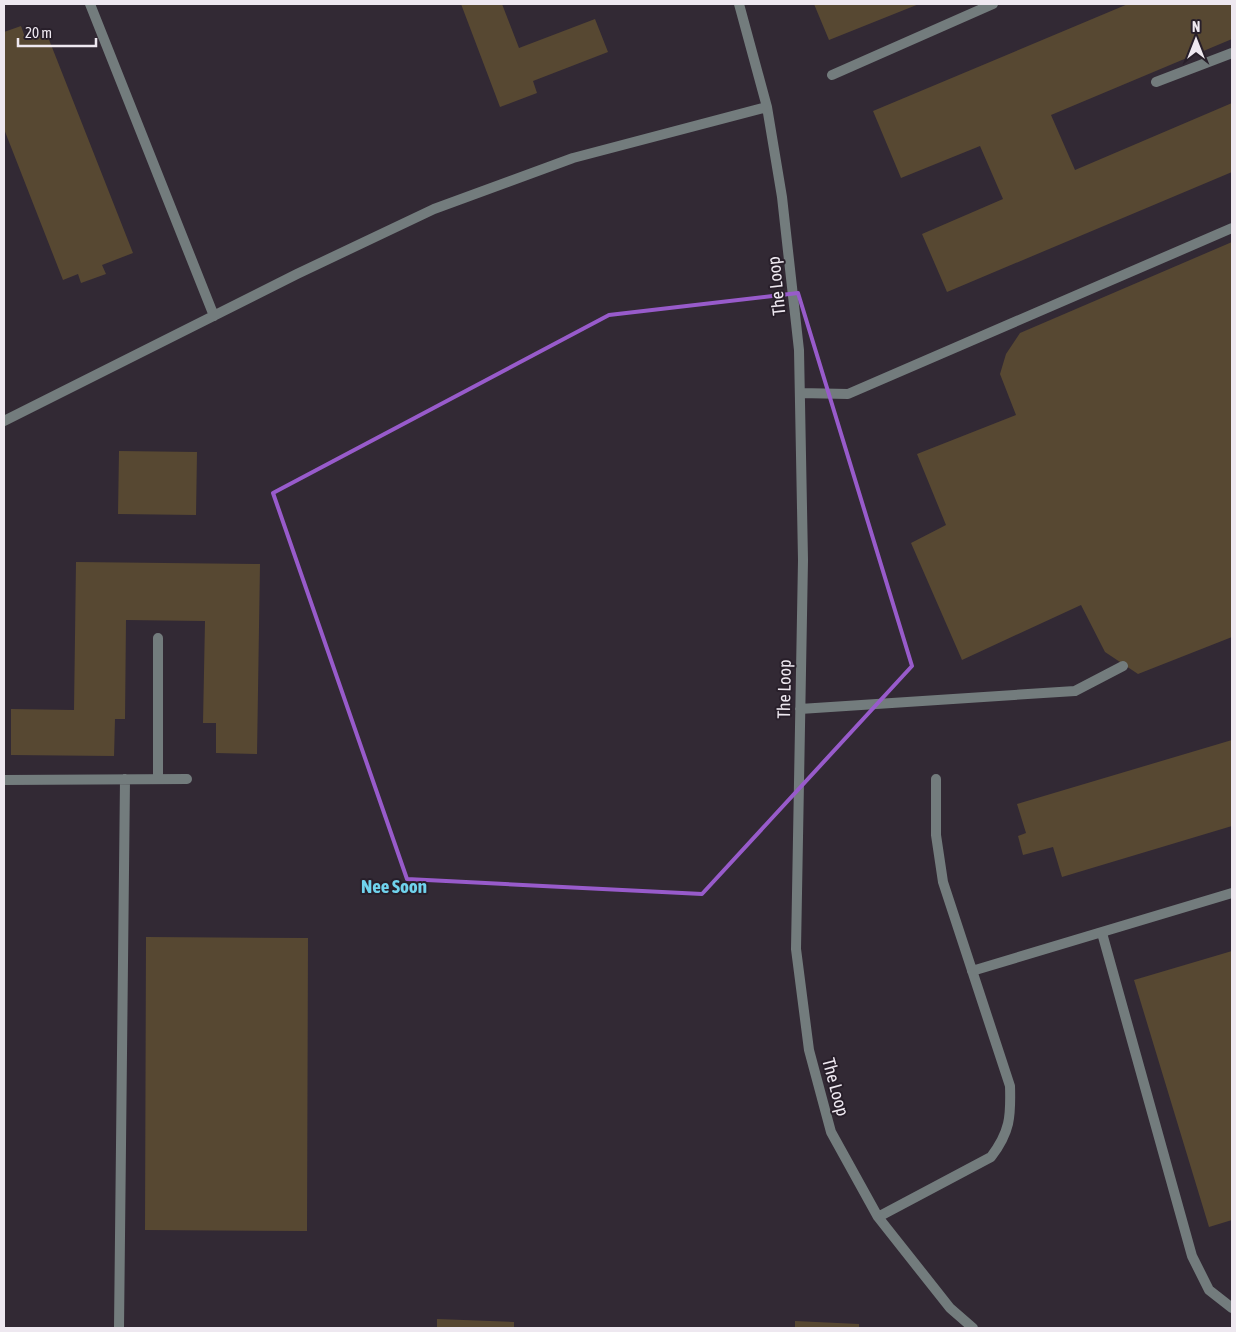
<svg xmlns="http://www.w3.org/2000/svg" width="1236" height="1332" viewBox="0 0 1236 1332" font-family="'Asap Condensed',sans-serif">
<style>
.building{fill:#574832}
.lines{fill:none;stroke-linecap:round;stroke-linejoin:round}
.service{stroke:#737c7d;stroke-width:10}
.marked{fill:none;stroke:#985bcb;stroke-width:4;stroke-linejoin:round}
.labels{text-anchor:middle;dominant-baseline:central;stroke-width:4;stroke-linejoin:round;paint-order:stroke}
.street-label{font-size:18px;fill:#eee8f0;stroke:#281f2a}
.neighbourhood-label{font-size:19px;font-weight:bold;fill:#70d3ed;stroke:#281f2a}
</style>
<rect width="100%" height="100%" fill="#322934"/>
<path class="building" d="M461 4H502L519 48 595 19 608 52 533 81 537 93 500 107Z
M814 4H919L829 40Z
M1128 4H1232V39L1051 115 1075 170 1232 103V172L947 292 922 234 1003 199 980 146 901 178 873 111Z
M21 26 26 40 46 32 133 253 102 265 106 274 81 283 78 274 63 280 4 129V32Z
M1232 242V637L1138 674 1105 652 1081 605 962 660 911 543 946 525 917 454 1016 415 1000 374 1006 354 1020 333Z
M119 451 197 452 196 515 118 514Z
M76 562 260 564 257 754 216 753V723H203L205 621 126 620 125 719H115L114 756 11 755V709L74 710Z
M1232 740V826L1062 877 1053 847 1023 855 1018 836 1026 833 1017 804Z
M146 937 308 938 307 1231 145 1230Z
M1232 951V1220L1209 1227 1134 980Z
M437 1319 514 1322V1328H437Z
M795 1321 859 1324V1328H795Z"/>
<g class="lines">
<path class="service" d="M90 4 214 316
M739 4 767 107 782 197 799 350 803 560 796 949 809 1050 831 1132 878 1217 950 1308 973 1328
M832 75 993 4
M1156 82 1232 53
M800 393 848 394 1232 228
M4 421 297 274 434 209 573 158 767 107
M158 638V779
M800 709 1075 691 1123 666
M4 780 187 779
M1102 933 1192 1256 1209 1290 1232 1308
M972 971 1232 893
M878 1217 991 1157C1010 1132 1011 1117 1010 1086L943 882 936 835V779
M119 1328 125 779"/>
</g>
<path class="marked" d="M798 293 912 666 702 894 407 879 273 493 609 315Z"/>
<g class="labels">
<g class="street-label">
<text transform="translate(776 286) rotate(-96)">The Loop</text>
<text transform="translate(784 689) rotate(-89)">The Loop</text>
<text transform="translate(836 1087) rotate(75)">The Loop</text>
</g>
<g class="neighbourhood-label">
<text x="394" y="886">Nee Soon</text>
</g>
</g>
<rect width="1236" height="1332" fill="none" stroke="#eee8f0" stroke-width="10"/>
<g transform="translate(1196 40)" stroke="#281f2a" stroke-width="4" paint-order="stroke">
<path d="M0-4L9 19L0 12L-9 19Z" fill="#eee8f0"/>
<text y="-8" font-size="14" font-weight="bold" text-anchor="middle" fill="#eee8f0">N</text>
</g>
<path d="M18 38v8h78v-8" fill="none" stroke="#eee8f0" stroke-width="2.5"/>
<text x="25" y="38" font-size="15" fill="#eee8f0" stroke="#281f2a" stroke-width="4" paint-order="stroke">20 m</text>
</svg>
